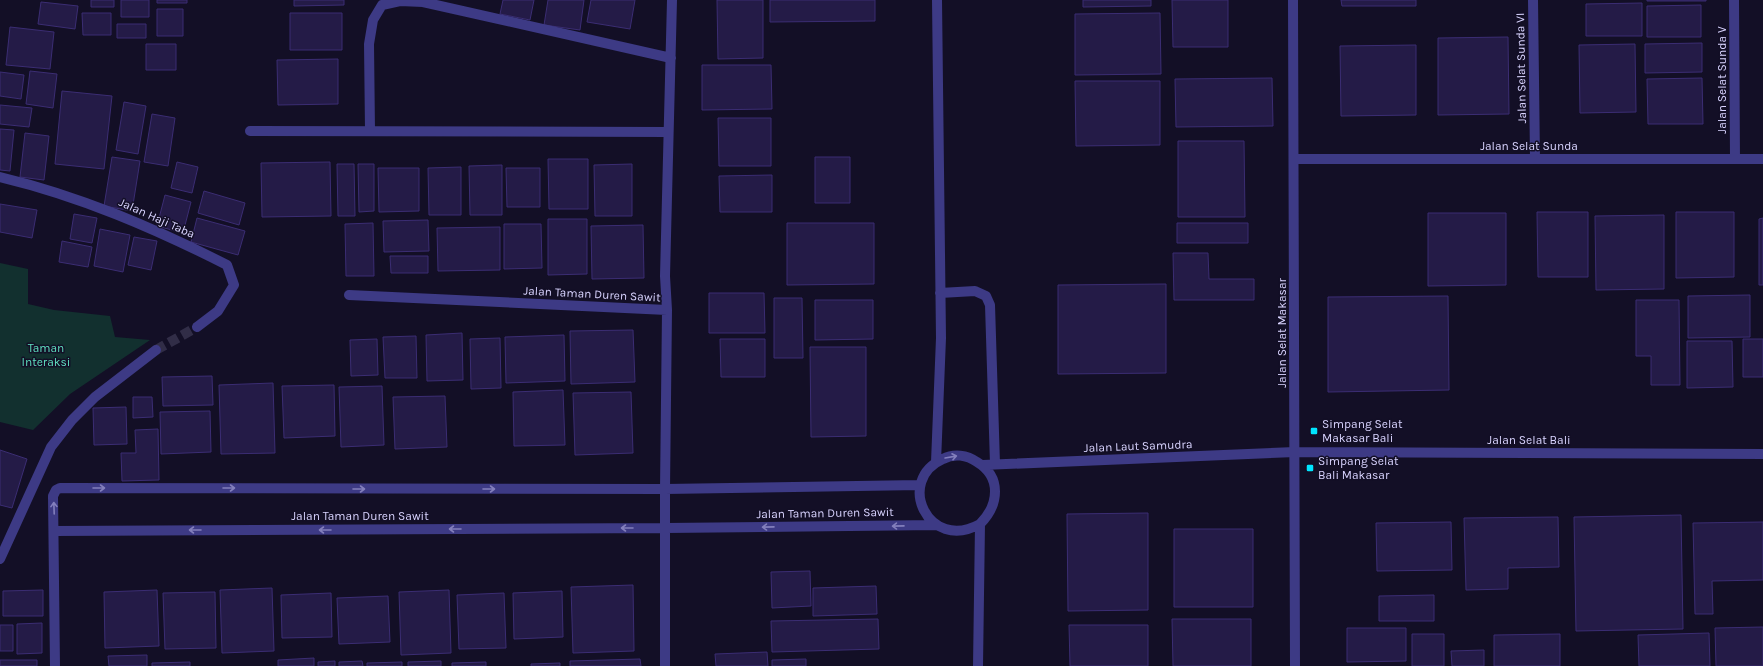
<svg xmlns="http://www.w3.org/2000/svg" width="1763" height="666" viewBox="0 0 1763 666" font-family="Karla,sans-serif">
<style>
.green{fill:#12302f}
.building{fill:#241b47;stroke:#3b2d73}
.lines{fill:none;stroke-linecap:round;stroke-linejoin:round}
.street-tunnel{stroke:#312d47;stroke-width:10;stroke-dasharray:10 5;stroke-linecap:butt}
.street{stroke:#3d3a85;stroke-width:10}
.oneway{stroke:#837fbc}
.poi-dot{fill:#00e5ff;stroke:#130f26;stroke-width:1.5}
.labels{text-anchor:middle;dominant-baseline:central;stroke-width:3;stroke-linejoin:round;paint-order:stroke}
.street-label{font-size:12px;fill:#d9d4ff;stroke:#130f26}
.park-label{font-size:12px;fill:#5fe0c0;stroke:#130f26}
.poi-label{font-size:12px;fill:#d9d4ff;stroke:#130f26;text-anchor:start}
</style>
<rect width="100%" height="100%" fill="#130f26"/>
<path class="green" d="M0 263 28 269V304L54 310 110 316 115 337 150 340 70 394 33 430 0 422Z"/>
<path class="building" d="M91 0H114V7H91Z
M121 0H149V17H121Z
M157 0H187V3H157Z
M294 0H344V5L294 6Z
M503 0H534L530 20 500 14Z
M548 0H584L580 30 544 25Z
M591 0H635L630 29 587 22Z
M717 0H763V58L718 59Z
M770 0H875V21L770 22Z
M1083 0H1151V6L1083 7Z
M1172 0H1228V47H1173Z
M1341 0H1416V6H1342Z
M1647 0H1706V1H1647Z
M41 2 78 6 75 29 38 24Z
M1642 3V36H1586V4Z
M1701 5V37H1647V6Z
M157 9H183V36H157Z
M82 13H111V35H83Z
M290 13H342V50H290Z
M1160 13 1161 74 1075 75V14Z
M117 24H146V38H117Z
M10 27 54 32 50 69 6 65Z
M1508 37 1509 114 1438 115V38Z
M1702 43V72L1645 73V44Z
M146 44H176V70H146Z
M1635 44 1636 112 1580 113 1579 45Z
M1416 45V115L1341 116 1340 46Z
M338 59V104L278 105 277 60Z
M702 65H771L772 109 702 110Z
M30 71 57 74 53 108 26 104Z
M0 72 24 75 21 99 0 96Z
M1272 78 1273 126 1176 127 1175 79Z
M1702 78 1703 124H1648L1647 79Z
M1075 81H1160V145L1076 146Z
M62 91 112 96 104 169 55 164Z
M124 102 146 106 138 154 116 150Z
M0 105 32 108 29 127 0 124Z
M152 114 175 118 168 166 144 162Z
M718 118H771V166H719Z
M0 129 14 130 10 171 0 170Z
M25 133 49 136 44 180 20 177Z
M1178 141H1244L1245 217H1178Z
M112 157 140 161 132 211 104 206Z
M815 157H850V203H815Z
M548 159H588V209H549Z
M177 162 198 167 192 193 171 188Z
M330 162 331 216 262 217 261 163Z
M337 164H354L355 216H338Z
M358 164H374V211L359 212Z
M632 164V216H595L594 165Z
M502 165V215H470L469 166Z
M461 167V215H429L428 168Z
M378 168H419V211L379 212Z
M506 168H540V207H507Z
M772 175V212H720L719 176Z
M204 191 245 203 239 225 198 213Z
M165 195 191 202 183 233 157 226Z
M0 204 37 210 32 238 0 232Z
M1537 212H1588V277H1538Z
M1676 212H1734V277L1676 278Z
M1428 213H1506V285L1428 286Z
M74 214 97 218 92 243 70 239Z
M1664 215V289L1596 290 1595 216Z
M197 218 245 231 238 255 191 242Z
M1763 218V285H1759V219Z
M548 219H587V274L548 275Z
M428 220 429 251 384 252 383 221Z
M373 223 374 276H346L345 224Z
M787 223H874V284L787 285Z
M1177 223H1248V243H1177Z
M504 224H541L542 268 504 269Z
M643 225 644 278 592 279 591 226Z
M500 227V270L438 271 437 228Z
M100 229 130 235 123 272 94 266Z
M134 237 157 241 151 270 128 265Z
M62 241 92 247 88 267 59 262Z
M1173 253H1208L1209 279H1254V300H1174Z
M390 256H428V273H391Z
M1166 284V373L1058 374V285Z
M709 293H764L765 333H709Z
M1750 295V337L1688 338V296Z
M1448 296 1449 390 1328 392V297Z
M774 298H802L803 358H774Z
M815 300H873V339L815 340Z
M1636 300H1679L1680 385H1651V356H1636Z
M633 330 635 382 571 384 570 331Z
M462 333 463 380 427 381 426 335Z
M564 335 565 381 506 383 505 337Z
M416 336 417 378H385L383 337Z
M500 338 501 388 471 389 470 339Z
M377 339 378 375 351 376 350 340Z
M720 339H765V377H721Z
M1743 339H1763V377H1743Z
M1687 341H1732L1733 387 1687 388Z
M810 347H866V436L811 437Z
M212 376 213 405 163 406 162 377Z
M273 383 275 453 221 454 219 385Z
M334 385 335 436 284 438 282 386Z
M382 386 384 445 341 447 339 387Z
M563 390 565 445 514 446 513 392Z
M631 392 633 453 575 455 573 393Z
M445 396 447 447 395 449 393 397Z
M133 397H152L153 417 133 418Z
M126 407 127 444 94 445 93 408Z
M210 411 211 452 161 454 160 412Z
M158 429 159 480 122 481 121 453H136L135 430Z
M0 450 27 459 12 508 0 505Z
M1148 513V610L1068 611 1067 514Z
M1681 515 1683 629 1576 631 1574 517Z
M1558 517 1559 567 1508 568V589L1466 590 1464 518Z
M1451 522 1452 570 1377 571 1376 523Z
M1763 522V580L1712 581 1713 614H1695L1693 523Z
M1174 529H1253V607H1174Z
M810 571 811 606 772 608 771 572Z
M633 585 634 651 573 653 571 587Z
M876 586 877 614 813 616V588Z
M272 588 274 651 222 653 220 590Z
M43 590V616H3V591Z
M157 590 159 646 105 648 104 592Z
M449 590 451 653 401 655 399 592Z
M562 591 563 637 514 639 513 593Z
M215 592 216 648 165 649 163 593Z
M331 593 332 637 282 638 281 595Z
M504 593 506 648 459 649 457 595Z
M1434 595V621H1379V596Z
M388 596 390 642 339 644 337 598Z
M878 619 879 649 772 652 771 621Z
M1172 619H1251V666H1173Z
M42 623V653L17 654V624Z
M0 625H13V651H0Z
M1069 625H1148V666H1070Z
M1763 627V666H1716L1715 628Z
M1347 628H1406V661L1347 662Z
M1709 633 1710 666H1639L1638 635Z
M1412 634H1444V666H1412Z
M1560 634V666H1494V635Z
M1484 650V666H1452L1451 651Z
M767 652 768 666H716L715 654Z
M147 655V666H109L108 656Z
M314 658V666H278V660Z
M640 659 641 666H570V661Z
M806 659V666H772V660Z
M0 660H37V666H0Z
M335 661V666H318V662Z
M362 661 363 666H339V662Z
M441 661V666H408V662Z
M190 662V666H152V663Z
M402 662V666H367V663Z
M486 662V666H452V663Z
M560 663V666H531V664Z"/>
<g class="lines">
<path class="street-tunnel" d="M156 350 197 327"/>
<path class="street" d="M1293 0 1295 666
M1533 0 1535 159
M1734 0 1735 159
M250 131 668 132
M370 131 369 44 373 20 382 5 400 1 423 2 671 58
M1294 159H1763
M0 177C80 196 154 228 227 265L234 285 218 311 197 327
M940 293 975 291 986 296 990 305 995 464
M349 295 667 310
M936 462 941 338 937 0
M983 465 1295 452 1763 454
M54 531 666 528 937 525
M0 559 51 447 72 420 95 397 156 350
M55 666 53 496 56 490 60 488 665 489 920 485
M665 666V489L667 310 665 276 672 0
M978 666 980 524C999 505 1002 477 977 462 967 455 954 453 943 459 895 480 928 553 980 524"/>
</g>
<defs><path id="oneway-shaft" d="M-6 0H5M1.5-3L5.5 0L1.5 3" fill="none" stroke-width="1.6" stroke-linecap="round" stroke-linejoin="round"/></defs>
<g class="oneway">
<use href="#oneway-shaft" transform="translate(951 457) rotate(-10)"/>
<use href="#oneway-shaft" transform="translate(99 488)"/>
<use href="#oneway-shaft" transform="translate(229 488)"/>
<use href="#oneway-shaft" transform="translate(359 489)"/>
<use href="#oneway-shaft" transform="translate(489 489)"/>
<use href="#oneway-shaft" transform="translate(54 508) rotate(-92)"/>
<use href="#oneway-shaft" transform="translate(898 526) rotate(179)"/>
<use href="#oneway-shaft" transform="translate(768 527) rotate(179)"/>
<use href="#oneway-shaft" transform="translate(627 528) rotate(180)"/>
<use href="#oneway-shaft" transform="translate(455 529) rotate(180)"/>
<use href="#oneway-shaft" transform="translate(195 530) rotate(180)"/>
<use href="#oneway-shaft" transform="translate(325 530) rotate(180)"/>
</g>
<g class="poi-dot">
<rect x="1310" y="427" width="8" height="8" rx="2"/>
<rect x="1306" y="464" width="8" height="8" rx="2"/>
</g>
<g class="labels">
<g class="street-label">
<text transform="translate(1521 68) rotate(-91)">Jalan Selat Sunda VI</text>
<text transform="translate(1722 80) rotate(-90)">Jalan Selat Sunda V</text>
<text x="1529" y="146">Jalan Selat Sunda</text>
<text transform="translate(157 218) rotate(24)">Jalan Haji Taba</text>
<text transform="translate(592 294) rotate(3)">Jalan Taman Duren Sawit</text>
<text transform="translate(1282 333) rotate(-90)">Jalan Selat Makasar</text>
<text x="1529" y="440">Jalan Selat Bali</text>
<text transform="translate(1138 446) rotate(-2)">Jalan Laut Samudra</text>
<text transform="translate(825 513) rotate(-1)">Jalan Taman Duren Sawit</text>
<text x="360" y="516">Jalan Taman Duren Sawit</text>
</g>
<g class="park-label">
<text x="46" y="348">Taman<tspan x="46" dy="14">Interaksi</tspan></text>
</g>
<g class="poi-label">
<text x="1322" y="424">Simpang Selat<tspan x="1322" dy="14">Makasar Bali</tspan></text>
<text x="1318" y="461">Simpang Selat<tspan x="1318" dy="14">Bali Makasar</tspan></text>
</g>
</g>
</svg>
